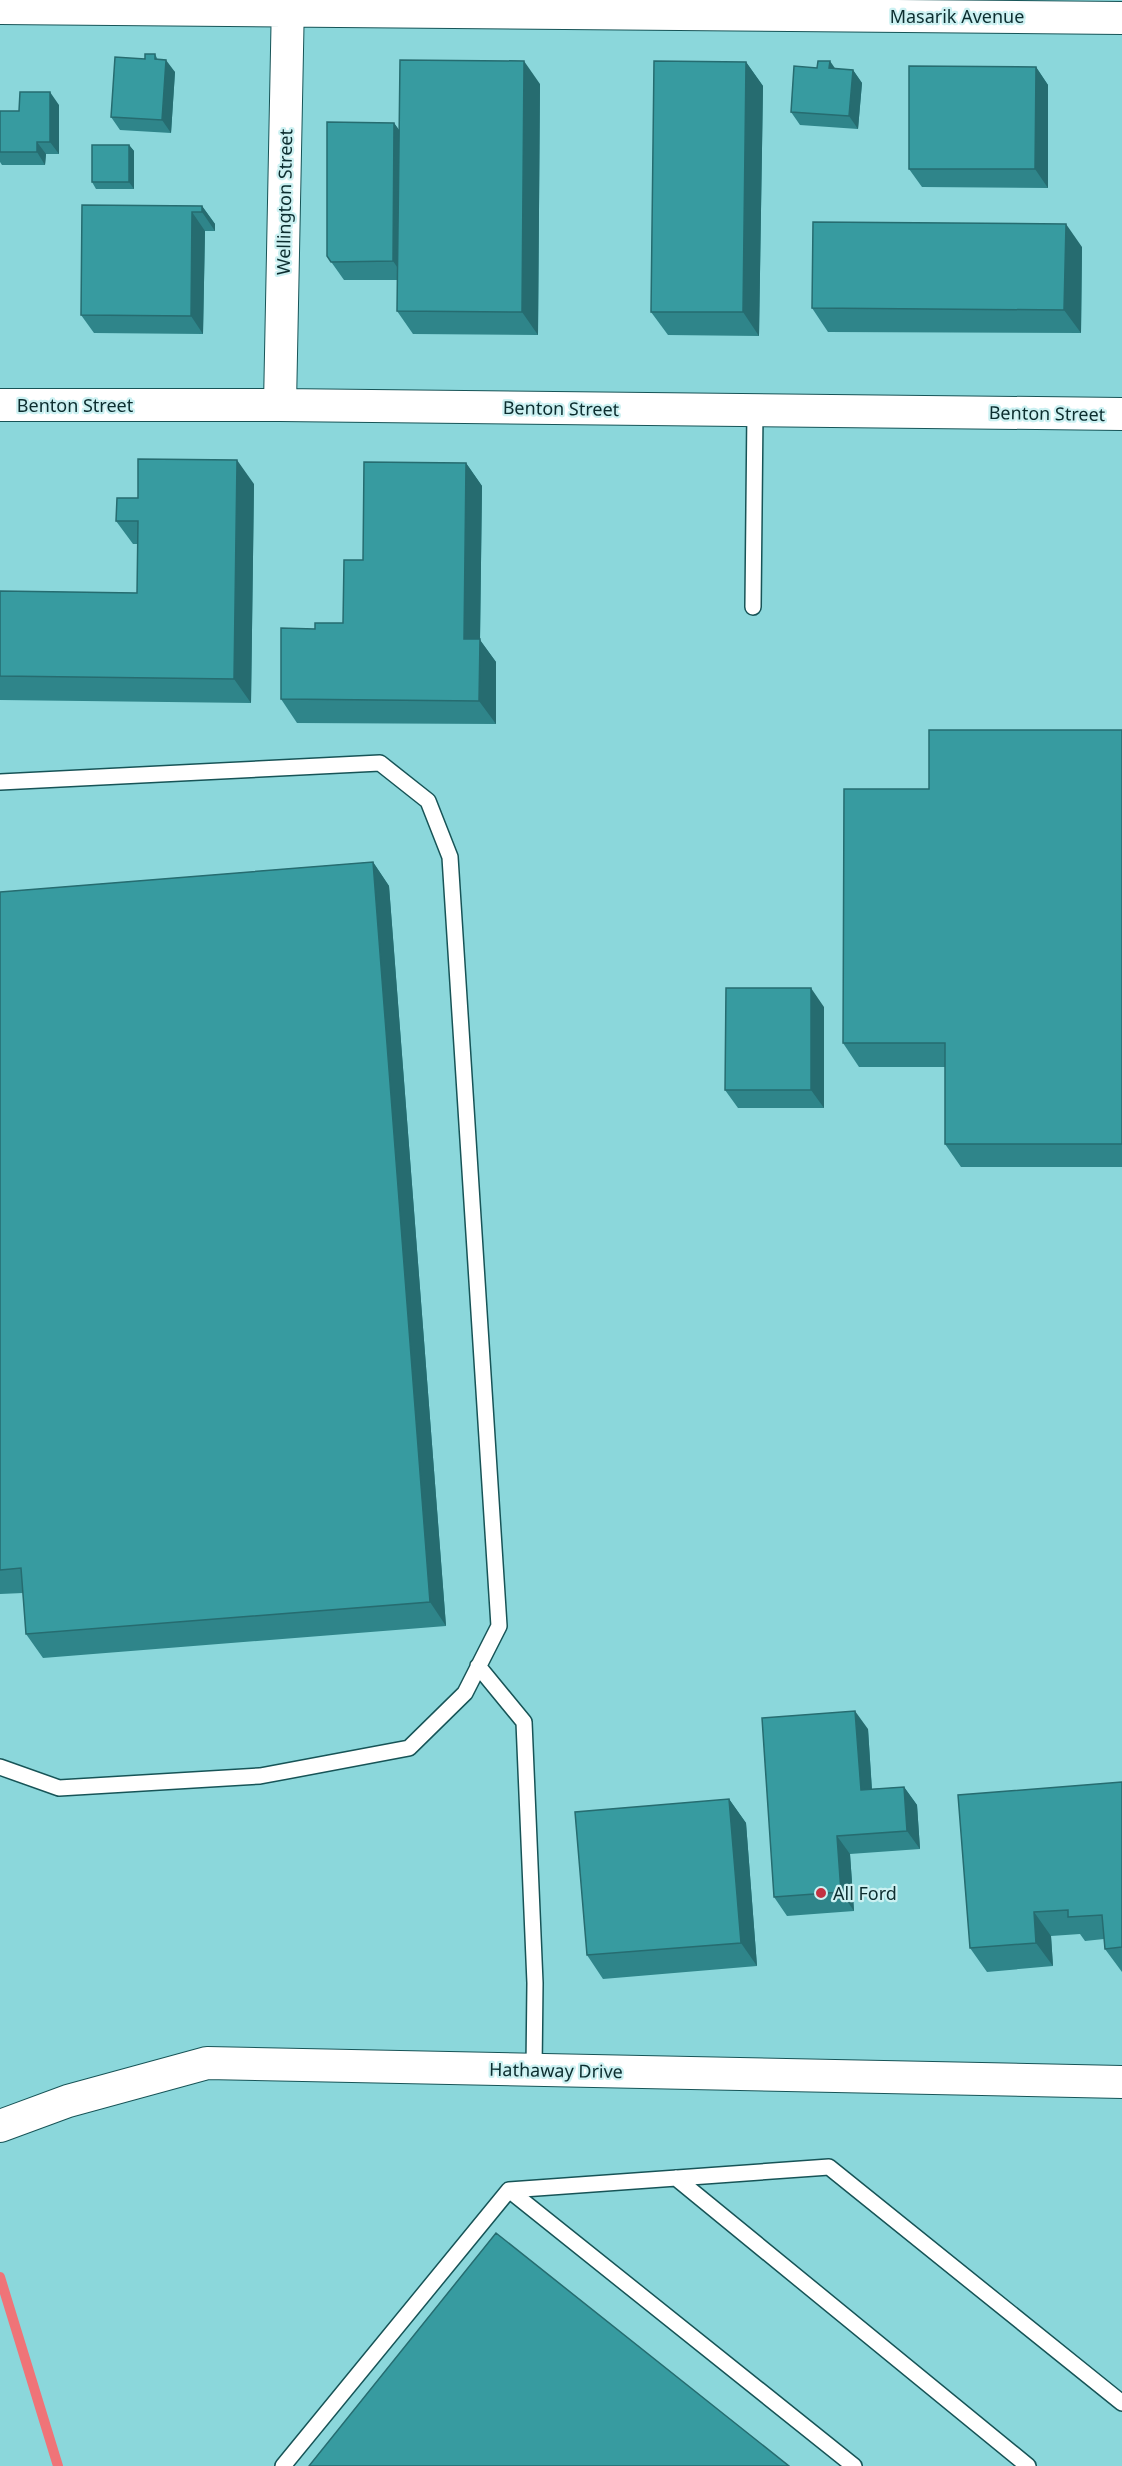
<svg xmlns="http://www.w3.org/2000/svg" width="1122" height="2466" viewBox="0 0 1122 2466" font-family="'Noto Sans',sans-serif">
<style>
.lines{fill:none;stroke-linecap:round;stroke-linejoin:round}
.stream{stroke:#ef7478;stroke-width:10}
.service-casing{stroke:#175457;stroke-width:18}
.minor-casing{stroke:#175457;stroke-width:34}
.service{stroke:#fff;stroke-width:15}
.minor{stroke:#fff;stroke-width:32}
.wall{fill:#2f858a}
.shaded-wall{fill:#266c70}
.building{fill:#379ba0;stroke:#266c70;stroke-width:1.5}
.poi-dot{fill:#c23242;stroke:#ccf1f2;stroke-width:2}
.labels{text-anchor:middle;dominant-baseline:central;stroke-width:4.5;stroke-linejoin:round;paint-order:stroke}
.street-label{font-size:18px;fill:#0c2d2f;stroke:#ccf1f2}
.poi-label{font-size:18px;fill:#0c2d2f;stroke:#ccf1f2;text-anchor:start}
</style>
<rect width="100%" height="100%" fill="#8bd7db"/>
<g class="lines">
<path class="stream" d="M0 2277 58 2466"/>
<g class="service-casing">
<path id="service" d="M753 607 755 410
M0 782 380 763 428 801 450 857 499 1626 465 1693 409 1748 260 1776 59 1788 0 1767
M478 1666 524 1722 535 1983 534 2069
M676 2178 1028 2466
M509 2190 854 2466
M283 2466 509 2190 829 2167 1122 2403"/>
</g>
<g class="minor-casing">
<path id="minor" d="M0 8 1122 18
M0 405H280L1122 414
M280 405 288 0
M0 2126 68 2101 207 2063 1122 2082"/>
</g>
<use href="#service" class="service"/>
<use href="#minor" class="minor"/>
</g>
<path class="wall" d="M155 54 158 60 175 72 171 133 120 130 111 117 145 59Z
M746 62 763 86 759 336 668 335 651 312Z
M1036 67 1048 85V188L922 187 909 169Z
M817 68 853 70 862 83 858 129 800 125 791 112Z
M540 84 538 335 413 334 397 311V280H344L327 256 394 123 399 130Z
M59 105V154H46L45 165H2L0 162V111H19Z
M129 145 134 151V189H96L92 182Z
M82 205 202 206 215 224V231H205L203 334 94 333 81 315Z
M1082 247 1081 333 828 332 812 308Z
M466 463 482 486 480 640 496 662V724L297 723 281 699 315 629 343 623 363 560Z
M254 484 251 703 0 700V591L137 593V544H133L116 521 138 498Z
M1122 730V1167H961L945 1144V1067H859L843 1043 929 789Z
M373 862 389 886 446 1626 43 1658 26 1634 23 1593 0 1594V892Z
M824 1007V1108H738L725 1090Z
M868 1729 872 1789 904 1787 917 1805 920 1849 850 1854 854 1911 787 1916 774 1897Z
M1122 1782V1972L1105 1949 1104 1939 1085 1941 1080 1934 1051 1936 1053 1966 987 1972 970 1948Z
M729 1799 746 1823 757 1966 603 1979 587 1955Z"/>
<path class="shaded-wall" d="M166 60 175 72 171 133 162 120Z
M524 61 540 84 538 335 522 312Z
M830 61 839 74 829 68Z
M746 62 763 86 759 336 743 312Z
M1036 67 1048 85V188L1035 169Z
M853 70 862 83 858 129 849 116Z
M50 92 59 105V154L50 142Z
M394 123 407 141 406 280 393 261Z
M37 142 46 154 45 165 37 152Z
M129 145 134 151V189L129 182Z
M202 206 215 224V231L202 212Z
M192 212 205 231 203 334 191 316Z
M1066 224 1082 247 1081 333 1064 310Z
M237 460 254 484 251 703 234 679Z
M466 463 482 486 480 640 496 662V724L479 701 464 639Z
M373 862 389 886 446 1626 430 1602Z
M811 988 824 1007V1108L811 1090Z
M855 1711 868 1729 873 1808 861 1790Z
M904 1787 917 1805 920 1849 907 1831Z
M729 1799 746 1823 757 1966 741 1943Z
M837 1836 850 1854 854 1911 841 1892Z
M1034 1912 1051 1936 1053 1966 1036 1943Z"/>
<path class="building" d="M145 54H155V59L166 60 162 120 111 117 115 57 145 59Z
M400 60 524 61 522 312 397 311Z
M654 61 746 62 743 312H651Z
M818 61H830L829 68 853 70 849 116 791 112 794 66 817 68Z
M909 66 1036 67 1035 169H909Z
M20 92H50V142H37V152H0V111H19Z
M327 122 394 123 393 261 331 262 327 256Z
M92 145H129V182H92Z
M82 205 202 206V212H192L191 316 81 315Z
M813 222 1066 224 1064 310 812 308Z
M138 459 237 460 234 679 0 676V591L137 593 138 521H116L117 498H138Z
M364 462 466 463 464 639H480L479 701 281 699V628L315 629V623H343L344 560H363Z
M929 730H1122V1144H945V1043H843L844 789H929Z
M373 862 430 1602 26 1634 21 1568 0 1570V892Z
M726 988H811V1090H725Z
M855 1711 861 1790 904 1787 907 1831 837 1836 841 1892 774 1897 762 1718Z
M1122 1782V1947L1105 1949 1102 1915 1068 1917V1910L1034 1912 1036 1943 970 1948 958 1795Z
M729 1799 741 1943 587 1955 575 1812Z
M496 2233 789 2466H309Z"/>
<circle class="poi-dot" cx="821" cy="1893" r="6"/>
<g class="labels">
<g class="street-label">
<text x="957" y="16">Masarik Avenue</text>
<text transform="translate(284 202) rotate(-89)">Wellington Street</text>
<text x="75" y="405">Benton Street</text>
<text transform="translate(561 408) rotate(1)">Benton Street</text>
<text transform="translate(1047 413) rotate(1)">Benton Street</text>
<text transform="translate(556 2070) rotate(1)">Hathaway Drive</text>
</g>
<g class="poi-label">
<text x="833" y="1893">All Ford</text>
</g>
</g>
</svg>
